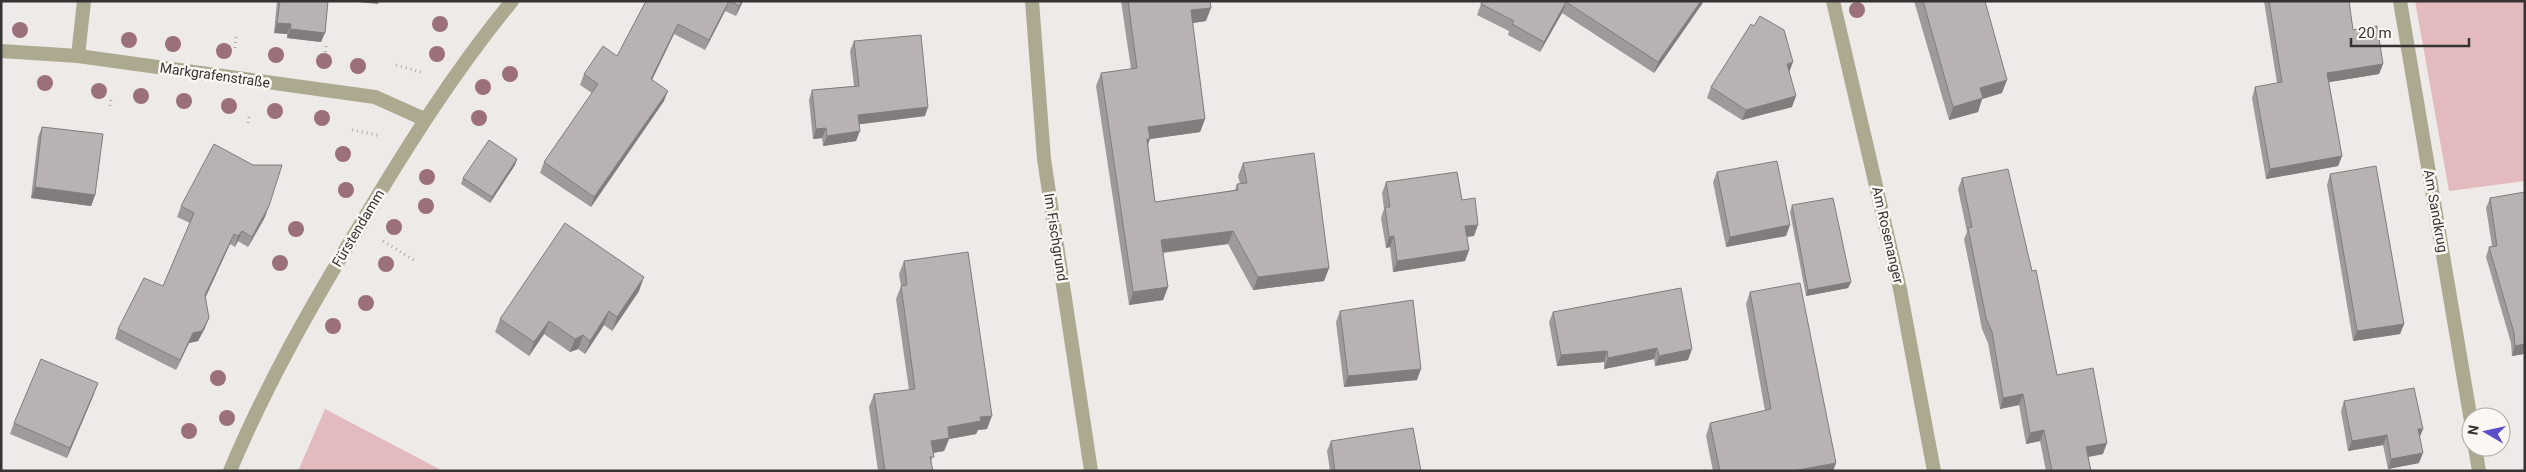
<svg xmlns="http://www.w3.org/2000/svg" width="2526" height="472" viewBox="0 0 2526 472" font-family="Roboto,sans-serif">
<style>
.green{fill:#e3bbbf}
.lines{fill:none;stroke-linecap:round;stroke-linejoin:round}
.path{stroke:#adaaa8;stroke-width:3;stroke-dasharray:1 4;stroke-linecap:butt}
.minor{stroke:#ada991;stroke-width:14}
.tree{fill:#9b707a}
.wall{fill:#9e9a99}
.shaded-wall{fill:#817d7d}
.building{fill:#b8b3b2;stroke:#817d7d}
.labels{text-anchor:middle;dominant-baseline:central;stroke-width:5;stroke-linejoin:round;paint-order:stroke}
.street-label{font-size:14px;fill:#353332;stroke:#fbf8f4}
</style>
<rect width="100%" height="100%" fill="#edeae7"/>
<path class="green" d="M2415 1H2525V181L2449 191Z
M325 409 443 471H298Z"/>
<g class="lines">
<path class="path" d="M235 48 236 34
M325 57 326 45
M396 65 424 73
M110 106 111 100
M248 123 249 117
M352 130 381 136
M383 241 417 262"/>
<path class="minor" d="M1032 1 1044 159 1091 471
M1833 1 1900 289 1934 471
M2400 1 2471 421
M1 51 78 56 375 97 424 119
M78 56 84 1
M2475 447 2479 471
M230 471C266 385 311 306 359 227 406 148 453 73 512 1"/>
</g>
<g class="tree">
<circle cx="1857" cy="10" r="8"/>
<circle cx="440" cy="24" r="8"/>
<circle cx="20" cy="30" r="8"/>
<circle cx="129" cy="40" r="8"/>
<circle cx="173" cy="44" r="8"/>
<circle cx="224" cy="51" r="8"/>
<circle cx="437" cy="54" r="8"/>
<circle cx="276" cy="55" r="8"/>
<circle cx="324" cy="61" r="8"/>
<circle cx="358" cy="66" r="8"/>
<circle cx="510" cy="74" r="8"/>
<circle cx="45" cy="83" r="8"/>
<circle cx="483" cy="87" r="8"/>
<circle cx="99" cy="91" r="8"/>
<circle cx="141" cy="96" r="8"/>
<circle cx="184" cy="101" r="8"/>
<circle cx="229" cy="106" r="8"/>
<circle cx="275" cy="111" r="8"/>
<circle cx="322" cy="118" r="8"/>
<circle cx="479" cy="118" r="8"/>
<circle cx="343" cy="154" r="8"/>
<circle cx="427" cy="177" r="8"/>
<circle cx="346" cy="190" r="8"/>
<circle cx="426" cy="206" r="8"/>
<circle cx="394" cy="227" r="8"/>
<circle cx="296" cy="229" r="8"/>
<circle cx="280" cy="263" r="8"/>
<circle cx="386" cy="264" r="8"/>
<circle cx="366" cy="303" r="8"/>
<circle cx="333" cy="326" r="8"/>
<circle cx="218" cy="378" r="8"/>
<circle cx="227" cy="418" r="8"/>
<circle cx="189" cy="431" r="8"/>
</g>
<path class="wall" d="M277 1H328L321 42 287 38V34L274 33Z
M646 1H743L736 16 725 11 705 50 674 34 652 80 664 101 591 207 540 173 544 162 592 93 580 85 584 74 617 56Z
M1121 1H1210L1206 21 1192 23 1205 119 1200 132 1150 139 1148 144 1155 202 1235 190 1237 184H1240L1238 176 1243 163 1329 268 1324 281 1253 290 1228 244 1163 253 1168 287 1163 300 1129 305 1096 86 1101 73 1131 69Z
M1482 1H1703L1702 4 1654 73 1562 13 1540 52 1508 35 1509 31 1477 15Z
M1914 1H1985L2002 93 1982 99 1978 112 1949 120Z
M2264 1H2349L2353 30 2383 64 2379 74 2329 82 2342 156 2338 166 2266 179 2252 98 2255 87 2277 83Z
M854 41 925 116 859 124 856 141 823 146 822 138 813 139 809 100 812 90 854 86 850 51Z
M1789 73 1792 107 1742 120 1707 98 1711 87Z
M42 127 95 195 91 206 31 198 38 137Z
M517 159 515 165 490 203 461 184 463 178Z
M1717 172 1786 236 1726 247 1713 182Z
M2330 174 2404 324 2400 334 2353 341 2327 185Z
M1962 178 2057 375 2103 454 2088 457 2091 471H2046L2040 441 2026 444 2019 405 2000 409 1988 343 1982 329 1964 239 1967 232 1958 189Z
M1386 182 1462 200 1474 236 1467 237 1469 250 1465 261 1393 272 1390 247 1386 248 1381 218 1384 209 1382 193Z
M2525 192V358L2524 354 2512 356 2511 343 2486 257 2489 247 2492 246 2486 208 2490 198Z
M1792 205 1851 282 1848 288 1806 296 1790 212Z
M181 206 265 217 248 247 238 241 235 247 230 244 206 296 205 328 198 341 189 343 176 370 115 339 118 329 163 286 190 223 177 217Z
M904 261 987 429 978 430 976 434 949 439 944 451 933 453 931 463 933 471H878L869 407 874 394 909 390 896 299 901 286 899 274Z
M1681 288 1688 360 1655 366 1654 359 1604 369V362L1557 366 1549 322 1553 312Z
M639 291 612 331 604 325 585 354 578 349 570 352 544 334 529 356 495 332 500 319Z
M1750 292 1836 463 1833 471H1713L1706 436 1710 423 1765 411 1746 304Z
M1340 311 1417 380 1344 387 1336 322Z
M94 394 67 458 10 434 14 423Z
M2344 401 2423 429 2420 436 2419 463 2388 469 2383 445 2348 451 2341 411Z
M1331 441 1421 471H1330L1327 451Z"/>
<path class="shaded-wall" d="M348 1H379L378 4Z
M729 1 725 11 705 50 709 40Z
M742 1H743L736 16 739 6Z
M1701 1H1703L1702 4 1654 73 1658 62Z
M1566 2 1562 13 1540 52 1544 42Z
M1211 8 1206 21 1186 24 1191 10Z
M277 23 291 24 287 34 274 33Z
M678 24 674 34 647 90 651 79Z
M290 29 325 33 321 42 287 38Z
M1793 62 1789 73 1787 64Z
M2383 64 2379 74 2324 83 2327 73Z
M2007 80 2002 93 1982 99 1978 112 1949 120 1953 107 1980 88Z
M668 91 664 101 591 207 594 197Z
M1796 96 1792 107 1742 120 1746 110Z
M928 107 925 116 854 125 858 115Z
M1205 119 1200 132 1150 139 1145 152 1148 127Z
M826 128 822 138 813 139 816 129Z
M860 131 856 141 823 146 827 136Z
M2342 156 2338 166 2266 179 2270 169Z
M517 159 515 165 490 203 492 197Z
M35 187 95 195 91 206 31 198Z
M269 206 265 217 248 247 252 237Z
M1478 225 1474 236 1461 237 1465 226Z
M1790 225 1786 236 1726 247 1730 237Z
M242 231 238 241 235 247 238 236Z
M1233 231 1228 244 1156 253 1161 240Z
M234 234 230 244 202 305 205 295Z
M1394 236 1390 247 1386 248 1389 237Z
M1469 250 1465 261 1393 272 1397 261Z
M1329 268 1324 281 1253 290 1258 277Z
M644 277 639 291 612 331 617 317Z
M1851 282 1848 288 1806 296 1808 290Z
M1168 287 1163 300 1129 305 1133 292Z
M609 311 604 325 585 354 590 341Z
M209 318 205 328 198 341 189 343 176 370 180 360 193 333Z
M549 321 544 334 529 356 534 342Z
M2404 324 2400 334 2353 341 2357 331Z
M583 335 578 349 570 352 575 339Z
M2525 344V351L2524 354 2512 356 2515 346Z
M1657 348 1654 359 1604 369 1608 358Z
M1692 349 1688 360 1655 366 1659 356Z
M1607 351 1604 362 1557 366 1561 355Z
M1421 369 1417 380 1344 387 1348 376Z
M98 383 94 394 67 458 70 448Z
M2023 394 2019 405 2000 409 2003 398Z
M992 416 987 429 978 430 976 434 949 439 944 451 927 454 931 441 948 427 980 417Z
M2418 429H2423L2419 439Z
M2044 430 2040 441 2026 444 2030 433Z
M2387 435 2383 445 2348 451 2352 441Z
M2107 443 2103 454 2082 458 2086 447Z
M2423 453 2419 463 2388 469 2391 459Z
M1836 463 1833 471H1793Z"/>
<path class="building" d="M280 1H328L325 33 290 29 291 24 277 23Z
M646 1H729L709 40 678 24 651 79 668 91 594 197 544 162 598 84 584 74 603 46 617 56Z
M730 1H742L739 6Z
M1128 1H1210L1211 8 1191 10 1205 119 1148 127 1150 139H1147L1155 202 1238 190 1237 184 1247 183 1243 163 1314 153 1329 268 1258 277 1233 231 1161 240 1168 287 1133 292 1101 73 1137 68Z
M1482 1H1701L1658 62 1566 2 1544 42 1512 24 1514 21 1481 4Z
M1923 1H1985L2007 80 1980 88 1983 98 1953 107Z
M2269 1H2349L2353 30 2377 26 2383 64 2327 73 2342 156 2270 169 2255 87 2282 82Z
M1760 16 1784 30 1793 62 1787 64 1796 96 1746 110 1711 87 1751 24 1754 26Z
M921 35 928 107 858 115 860 131 827 136 826 128 816 129 812 90 859 86 854 41Z
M42 127 103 134 95 195 35 187Z
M489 140 517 159 492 197 463 178Z
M214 144 253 165H282L269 206 252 237 242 231 238 236 234 234 205 295 209 318 202 331 193 333 180 360 118 329 144 278 163 286 194 213 181 206Z
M1777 161 1790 225 1730 237 1717 172Z
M2376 166 2404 324 2357 331 2330 174Z
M2008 169 2032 271 2036 270 2057 375 2093 368 2107 443 2086 447 2091 471H2052L2044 430 2030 433 2023 394 2003 398 1992 332 1986 318 1968 228 1972 227 1962 178Z
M1457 172 1462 200 1475 198 1478 225 1465 226 1469 250 1397 261 1394 236 1389 237 1385 207H1390L1386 182Z
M2525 192V344L2515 346 2514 333 2489 247 2497 246 2490 198Z
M1833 198 1851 282 1808 290 1792 205Z
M565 223 644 277 617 317 609 311 590 341 583 335 575 339 549 321 534 342 500 319Z
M968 252 992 416 980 417 981 421 948 427 949 438 931 441 934 457H930L933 471H885L874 394 915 389 901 286 907 285 904 261Z
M1800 283 1836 463 1793 471H1720L1710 423 1771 409 1750 292Z
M1681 288 1692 349 1659 356 1657 348 1608 358 1607 351 1561 355 1553 312Z
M1413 300 1421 369 1348 376 1340 311Z
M41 359 98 383 70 448 14 423Z
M2414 388 2423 429H2418L2423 453 2391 459 2387 435 2352 441 2344 401Z
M1413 428 1421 471H1335L1331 441Z"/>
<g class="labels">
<g class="street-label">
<text transform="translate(215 75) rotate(8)">Markgrafenstraße</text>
<text transform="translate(2436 211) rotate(80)">Am Sandkrug</text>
<text transform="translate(358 228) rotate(-59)">Fürstendamm</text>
<text transform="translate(1888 235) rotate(77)">Am Rosenanger</text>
<text transform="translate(1056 237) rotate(81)">Im Fischgrund</text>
</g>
</g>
<rect width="2526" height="472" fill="none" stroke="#353332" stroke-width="5"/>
<g transform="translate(2486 432) rotate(279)"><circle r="24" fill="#fbf8f4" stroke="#aca9a6"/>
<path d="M0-4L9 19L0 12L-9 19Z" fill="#5b4ec7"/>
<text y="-8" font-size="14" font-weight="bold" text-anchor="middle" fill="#353332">N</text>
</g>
<path d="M2351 38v8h118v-8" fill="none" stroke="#353332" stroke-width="2.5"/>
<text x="2358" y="38" font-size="15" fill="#353332" stroke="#fbf8f4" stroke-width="4" paint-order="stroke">20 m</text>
</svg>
